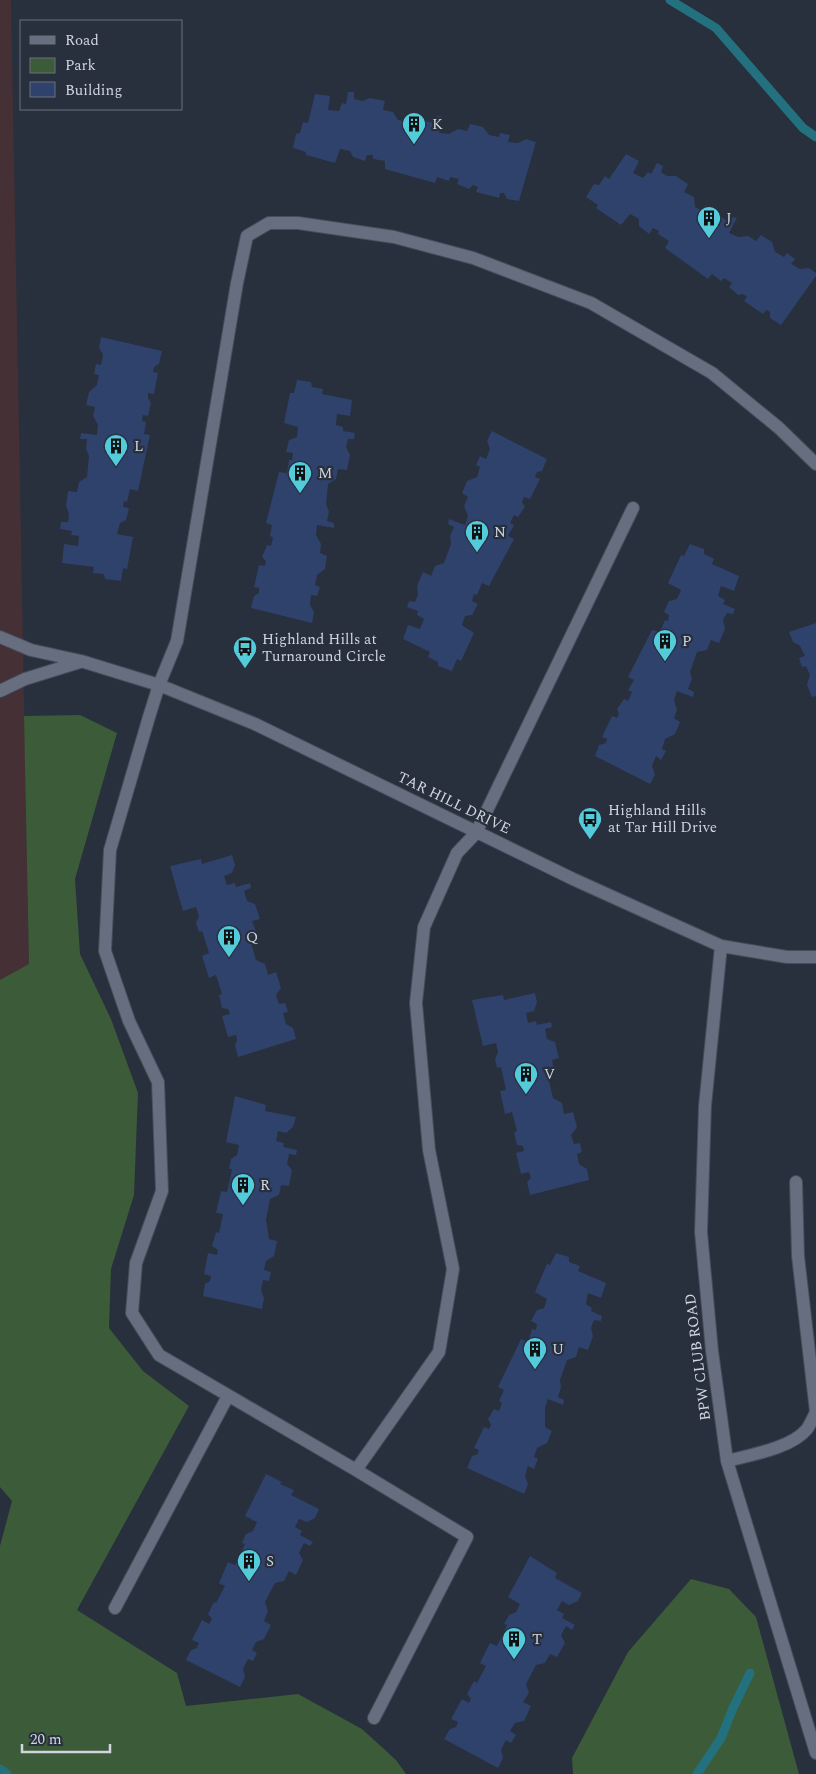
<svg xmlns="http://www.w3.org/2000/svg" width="816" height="1774" viewBox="0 0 816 1774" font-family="Spectral,serif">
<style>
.education{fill:#443035}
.green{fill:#3c5b38}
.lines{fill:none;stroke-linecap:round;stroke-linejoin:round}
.stream{stroke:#23717e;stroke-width:9}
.building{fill:#2f426c}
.minor-casing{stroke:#464c58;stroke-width:14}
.minor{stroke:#666e7f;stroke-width:12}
.labels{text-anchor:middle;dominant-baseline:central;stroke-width:4.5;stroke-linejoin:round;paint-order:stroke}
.poi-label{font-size:15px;fill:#d0d5de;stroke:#282f3d;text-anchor:start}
.street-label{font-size:15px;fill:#d0d5de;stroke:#282f3d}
</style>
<rect width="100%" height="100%" fill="#282f3d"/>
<path class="education" d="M0 0H11L29 964 0 1359Z"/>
<path class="green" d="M80 715 117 733 75 879 80 954 111 1019 138 1093 134 1195 111 1269 109 1328 143 1371 189 1406 77 1610 177 1673 186 1706 298 1694 362 1729 396 1760 406 1774H0V1546L12 1501 0 1487V980L29 964 24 716Z
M691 1579 729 1589 756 1617 799 1774H573L572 1758 628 1652Z"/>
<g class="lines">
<path class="stream" d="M670 0 716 28 803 128 816 137
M0 1769 7 1774
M697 1774 721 1738 733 1708 750 1673"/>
</g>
<path class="building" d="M348 92H354V99L362 101 370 98 385 101 383 110 393 112 398 120 418 124 425 121 435 123 437 116H442L439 133 449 134 458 129 467 131 470 124 483 127 489 135 499 137 500 133 510 135 508 142 518 143 526 139 536 142 519 201 507 199 504 193H500L499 198 476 192 478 187 473 185 469 189 457 184 459 179 450 177 449 181 437 177 435 183 385 169V161L373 159V155H367L365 161 353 157 350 151 340 149 335 163 306 155V152L293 148 296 134 300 133 303 122 308 123 315 94 330 96 328 110 339 111 342 103 346 104Z
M626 154 639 161 633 173 643 178 648 172 651 174 657 163 663 166 661 172 667 176H676L688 184 684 192 694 197 695 207 713 217H721L729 222 733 217 737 218 729 233 738 237 748 236 756 241 761 235 772 242 775 252 784 257 787 253 795 259 791 264 800 269 809 268 816 273V276L781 325 770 318V312L766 310 763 314 744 301 747 297 743 294 738 295 729 287 732 283 724 278 721 281 712 274 708 279 665 248 669 241 658 234 659 231 653 228 649 234 639 226V219L630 214 621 225 596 208 598 205 586 197 594 184 599 185 605 176 609 179Z
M101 337 162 351 159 364 154 367 153 372 158 373 154 394 148 393V398L151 403 148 416 143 415 142 421 146 422 144 434 150 435 138 491 130 489 127 502 124 501 123 507 129 508 126 520 120 523 117 534 133 537 127 569 123 568 121 581 105 579 104 574 93 573 94 567 62 563 64 544 78 546 79 536 71 535 72 531 60 529 61 522H68L69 514 66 506 68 491 77 492 79 482 87 477 89 456 86 449 87 439H80L81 433 97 435 98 425 93 416 95 407 86 405 89 392 97 385 99 375 94 374 96 364 101 365 103 355 99 348Z
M297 380 311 382 312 387 323 389 322 394 352 400 350 416 337 414 336 425 343 427V431L355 433 354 439H348L346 447 350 455 347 470 338 469 336 479 328 484 326 504 329 512 327 521 334 523V528L317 525 316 535 321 544 320 553 327 556 325 569 317 575 315 585 320 587 317 596 311 595 310 605 314 612 312 623 251 608 254 596 259 593V588L254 587 259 565 265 566 266 561 262 557 267 545 271 546 273 538 270 536 272 525 266 523 279 472 287 473 289 460H292L293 453 286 452 289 440 297 437 298 427 284 423 290 393H294Z
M492 431 547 459 542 471 537 472 535 477 540 479 530 499 524 497 522 502 525 507 518 517 514 515 510 523 514 525 508 536 514 539 489 586 482 583 477 595 474 594 472 601 478 604 472 615 465 616 462 625 474 633 461 661 457 659 452 671 438 666V662L428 657 430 652 403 639 408 625 420 629 424 619 417 615 418 611 407 607 409 601 415 602 418 595 417 586 423 572 431 576 435 566 444 563 451 544 450 536 454 527 448 524 449 519 465 525 468 516 464 506 468 497 462 493 467 481 477 477 480 467 476 465 480 456 486 459 490 449 487 441Z
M690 544 704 549V554L714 559 712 564 739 576 734 591 721 586 718 596 725 600 723 604 735 609 733 614 727 613 723 620 725 629 719 643 711 640 707 650 697 652 690 672 692 679 688 689 694 692 693 697 677 691 674 700 677 710 674 718 680 722 675 734 665 739 662 749 666 751 661 760 656 756 652 766 655 775 650 784 595 756 599 745 606 743 607 739 602 737 612 716 617 718 619 714 617 709 624 699 628 701 632 692 628 690 634 680 628 677 652 630 660 632 665 620 668 621 669 615 664 612 669 601 677 599 681 590 668 583 681 555 684 556Z
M816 623V696L812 697 807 685 810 675 806 666 802 667 799 658 805 656 800 646 793 642 789 632Z
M232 855 235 865 232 873 224 876 227 885 235 883 236 887 250 883 251 888 244 891 247 901 255 904 260 919 252 921 256 931 250 939 256 960 265 964 268 975 276 972 281 988 276 995 279 1004 285 1003 288 1012 283 1013 286 1024 293 1028 296 1039 238 1057 235 1045 237 1040 236 1035 228 1037 222 1016 230 1014 228 1009 222 1008 219 995 222 994 216 975 209 978 202 956 209 953 202 931 199 932 196 923 199 916 196 907 183 911 170 866 201 859 202 864Z
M535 993 537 1002 534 1011 526 1013 528 1023 536 1021 537 1025 551 1022 552 1027 545 1029 547 1039 555 1042 559 1058 552 1060 554 1070 548 1077 553 1098 562 1103 564 1114 573 1112 577 1127 571 1135 574 1144 580 1143 582 1152 577 1154 579 1164 587 1169 589 1180 530 1195 527 1182 531 1178 529 1172 521 1174 516 1153 524 1151 523 1146 517 1145 514 1132 517 1131 512 1112 505 1114 500 1091 506 1090 501 1067 497 1068 495 1059 498 1052 496 1043 483 1046 472 1000 503 995 504 1000Z
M235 1096 266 1105 265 1111 296 1117 293 1127 286 1133 278 1131 276 1141 284 1143 283 1147 297 1150 296 1155 289 1154 287 1164 292 1170 289 1186 281 1185 279 1195 270 1199 266 1220 269 1239 277 1241 274 1256 266 1261 264 1270 271 1272 269 1281 263 1280 261 1290 264 1298 262 1309 203 1296 205 1284 210 1281 211 1276 204 1274 208 1253 217 1255 218 1250 212 1246 216 1232 219 1233 223 1214 216 1213 221 1191 227 1192 232 1169H229L231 1159 237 1155 239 1145 226 1142Z
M556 1253 569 1257V1262L580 1266 578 1271 606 1283 601 1298 588 1293 586 1304 592 1308 591 1311 602 1316 601 1321 594 1320 591 1328 593 1336 588 1350 579 1347 576 1357 567 1360 560 1380 561 1387 558 1397 564 1400 563 1405 548 1399 545 1408V1427L552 1431 547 1443 537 1448 534 1457 538 1459 534 1469 528 1466 525 1476 528 1484 524 1494 467 1468 472 1456 478 1454 479 1450 474 1448 484 1427 489 1429 491 1425 488 1419 494 1409 499 1411 502 1403 499 1401 504 1390 498 1387 521 1339 528 1342 532 1329 536 1330 537 1324 531 1321 537 1310 544 1308 547 1299 535 1292 547 1264 550 1265Z
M266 1474 282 1482 280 1484 294 1490 291 1495 319 1509 315 1518 307 1522 299 1519 295 1527 302 1531 300 1535 313 1542 310 1546 304 1543 299 1553 303 1560 296 1575 289 1571 284 1581 275 1583 265 1602 268 1611 264 1621 271 1625 264 1639 256 1642 252 1650 257 1653 253 1661 248 1659 243 1669 245 1677 240 1687 186 1660 191 1650 197 1648 199 1643 192 1640 202 1620 209 1624 212 1619 208 1614 214 1602 216 1603 225 1586 219 1583 228 1562 235 1565 245 1544 242 1543 246 1534 253 1531 257 1522 245 1516Z
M530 1556 557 1573 555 1578 582 1593 578 1601 569 1605 562 1601 557 1610 564 1614 562 1618 575 1625 572 1630 566 1626 561 1635 565 1643 557 1657 550 1654 545 1663 536 1665 526 1684 529 1693 523 1702 531 1706 524 1721 515 1723 510 1731 516 1735 511 1743 506 1740 501 1750 503 1758 498 1768 444 1739 450 1729 456 1727 458 1722 451 1719 462 1699 469 1703 471 1699 467 1694 474 1681 477 1683 486 1666 480 1663 490 1643 497 1646 507 1625 504 1624 509 1615 516 1612 520 1604 508 1597Z"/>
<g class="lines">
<g class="minor-casing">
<path id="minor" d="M633 508 476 833 457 853 424 927 416 1003 429 1150 453 1269 439 1352 356 1470 159 1355 132 1313 136 1263 162 1191 158 1082 129 1021 105 951 110 850 149 717 159 685 177 641 237 283 247 236 269 223H298L394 237 473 258 591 303 712 373 779 428 816 464
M0 637 31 650 81 661 159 685 255 724 573 879 721 946 787 957H816
M0 691 25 679 80 662
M721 946 705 1106 701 1232 712 1351 727 1461 816 1753
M727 1461C750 1455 792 1448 807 1429 810 1425 813 1418 816 1412L798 1256 796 1182
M356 1470 467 1537 374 1718
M115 1608 228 1396"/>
</g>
<use href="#minor" class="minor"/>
</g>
<defs>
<g id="building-pin" transform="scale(1.25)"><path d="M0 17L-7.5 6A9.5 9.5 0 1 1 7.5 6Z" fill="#53cbdb" stroke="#282f3d"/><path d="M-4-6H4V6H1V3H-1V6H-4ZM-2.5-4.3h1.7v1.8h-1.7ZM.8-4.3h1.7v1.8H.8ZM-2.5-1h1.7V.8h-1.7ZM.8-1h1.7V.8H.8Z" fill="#111"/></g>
<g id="bus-pin" transform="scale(1.25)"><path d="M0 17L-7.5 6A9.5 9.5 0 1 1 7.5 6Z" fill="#53cbdb" stroke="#282f3d"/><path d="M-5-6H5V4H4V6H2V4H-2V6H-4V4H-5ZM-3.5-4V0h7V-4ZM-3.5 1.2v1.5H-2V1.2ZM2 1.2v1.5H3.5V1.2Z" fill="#111"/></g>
</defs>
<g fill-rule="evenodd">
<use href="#building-pin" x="414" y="124"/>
<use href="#building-pin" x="709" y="218"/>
<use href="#building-pin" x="116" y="446"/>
<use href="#building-pin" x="300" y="473"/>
<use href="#building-pin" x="477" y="532"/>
<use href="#building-pin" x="665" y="641"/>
<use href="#bus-pin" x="245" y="648"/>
<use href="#bus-pin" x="590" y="819"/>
<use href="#building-pin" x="229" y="937"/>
<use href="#building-pin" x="526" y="1074"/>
<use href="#building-pin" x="243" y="1185"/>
<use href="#building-pin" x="535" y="1349"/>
<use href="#building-pin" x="249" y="1561"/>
<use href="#building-pin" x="514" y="1639"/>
</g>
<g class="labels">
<g class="poi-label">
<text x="432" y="124">K</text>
<text x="726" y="218">J</text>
<text x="134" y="446">L</text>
<text x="318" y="473">M</text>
<text x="494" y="532">N</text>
<text x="262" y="639">Highland Hills at<tspan x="262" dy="17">Turnaround Circle</tspan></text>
<text x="682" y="641">P</text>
<text x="608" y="810">Highland Hills<tspan x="608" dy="17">at Tar Hill Drive</tspan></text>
<text x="246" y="937">Q</text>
<text x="544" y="1074">V</text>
<text x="260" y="1185">R</text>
<text x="552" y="1349">U</text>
<text x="266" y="1561">S</text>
<text x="532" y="1639">T</text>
</g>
<g class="street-label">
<text transform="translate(454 803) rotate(26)">TAR HILL DRIVE</text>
<text transform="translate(698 1357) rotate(-97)">BPW CLUB ROAD</text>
</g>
</g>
<rect x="20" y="20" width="162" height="90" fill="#282f3d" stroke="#6b717d"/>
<rect x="30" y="36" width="25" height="8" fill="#666e7f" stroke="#6b717d"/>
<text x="65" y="45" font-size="15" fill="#d0d5de">Road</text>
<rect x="30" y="58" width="25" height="15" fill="#3c5b38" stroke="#6b717d"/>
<text x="65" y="70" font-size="15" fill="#d0d5de">Park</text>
<rect x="30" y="82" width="25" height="15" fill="#2f426c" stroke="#6b717d"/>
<text x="65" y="95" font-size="15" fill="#d0d5de">Building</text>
<path d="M22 1744v8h88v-8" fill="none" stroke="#d0d5de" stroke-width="2.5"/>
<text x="30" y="1744" font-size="15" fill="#d0d5de" stroke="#282f3d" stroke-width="4" paint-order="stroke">20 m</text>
</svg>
